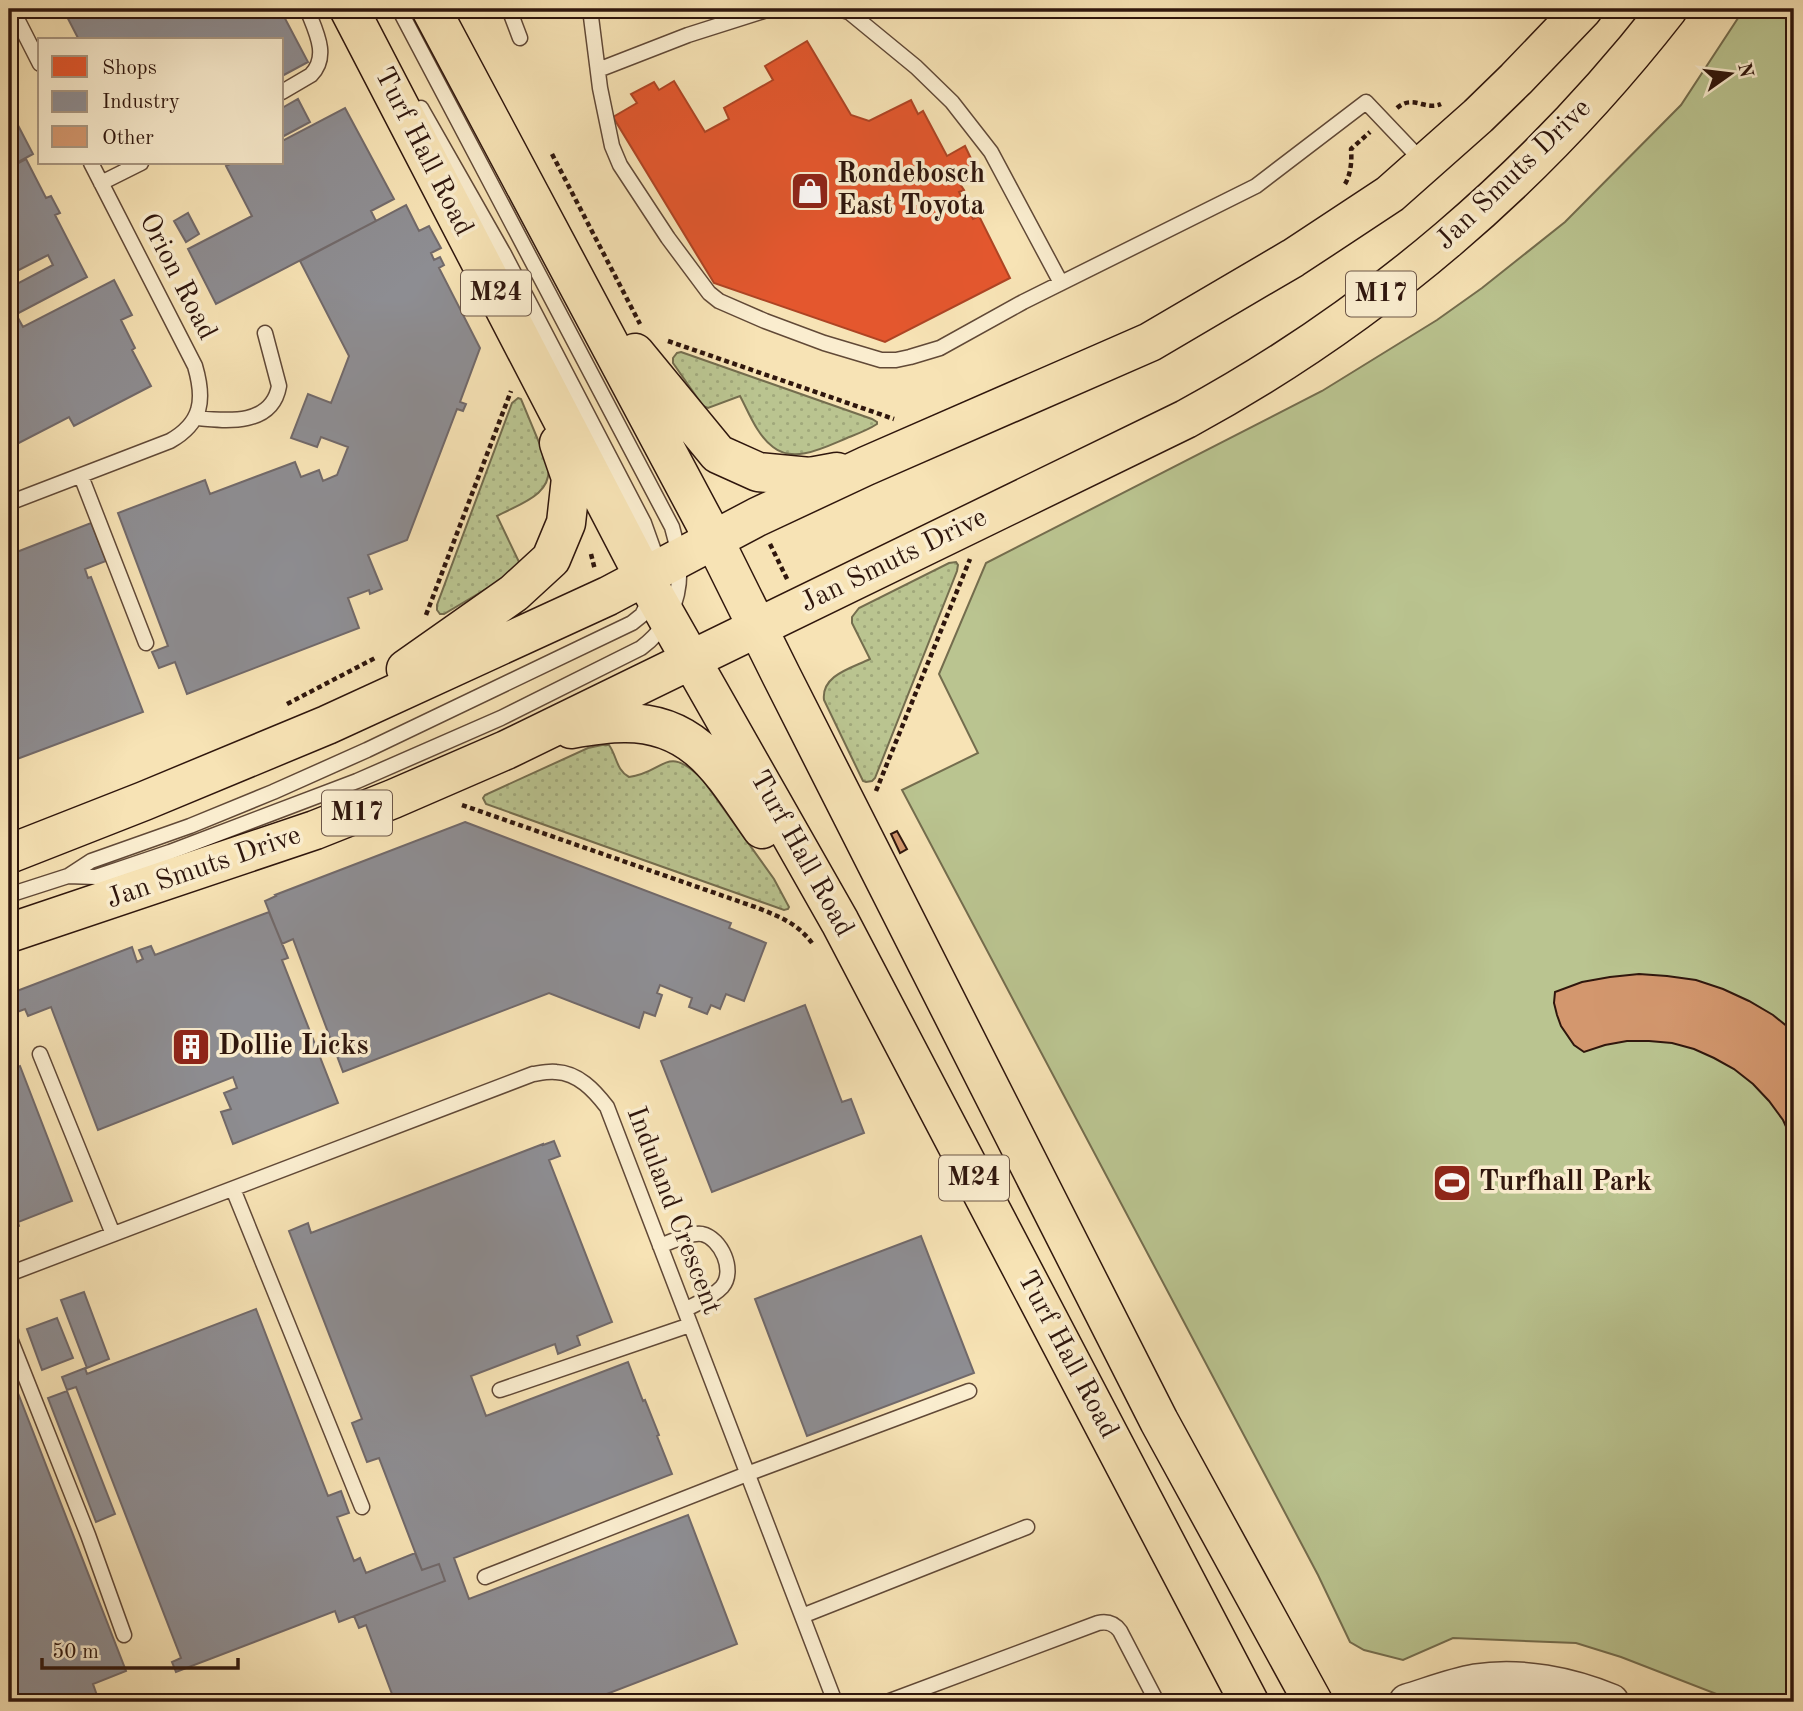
<svg xmlns="http://www.w3.org/2000/svg" width="1803" height="1711" viewBox="0 0 1803 1711" font-family="'Old Standard TT',serif">
<style>
.grass{fill:url(#grass-dots);stroke:#746d4e;stroke-width:2}
.pitch{fill:#bac490;stroke:#746d4e;stroke-width:2}
.shops{fill:#e4572e;stroke:#ae4424;stroke-width:2}
.industry{fill:#8d8d92;stroke:#71696a;stroke-width:2}
.building{fill:#d3976e;stroke:#2f160d;stroke-width:2}
.lines{fill:none;stroke-linecap:round;stroke-linejoin:round}
.service-casing{stroke:#614937;stroke-width:17}
.tertiary-casing{stroke:#614937;stroke-width:38}
.primary-casing{stroke:#2f160d;stroke-width:41}
.path{stroke:#2f160d;stroke-width:4.5;stroke-dasharray:5 3.5;stroke-linecap:butt}
.service{stroke:#faedcf;stroke-width:14}
.tertiary{stroke:#faedcf;stroke-width:35}
.primary{stroke:#f7e3b5;stroke-width:38}
.labels{text-anchor:middle;dominant-baseline:central;stroke-width:7;stroke-linejoin:round;paint-order:stroke}
.shield{fill:#faedcf;stroke:#6c5647;stroke-width:2}
.shield-label{font-size:26px;font-weight:bold;fill:#2f160d}
.street-label{font-size:28px;fill:#2f160d;stroke:#faedcf}
.poi-label{font-size:28px;font-weight:bold;fill:#2f160d;stroke:#faedcf;text-anchor:start}
</style>
<defs>
<pattern id="grass-dots" width="8" height="8" patternUnits="userSpaceOnUse" patternTransform="scale(1.75)"><rect width="8" height="8" fill="#bac490"/><path d="M2 2h.1M6 6h.1" fill="none" stroke="#a0a87b" stroke-width="1.8" stroke-linecap="round"/></pattern>
</defs>
<rect width="100%" height="100%" fill="#f7e3b5"/>
<filter id="stains"><feTurbulence type="fractalNoise" baseFrequency=".00286" numOctaves="4"/><feColorMatrix values="0 0 0 0 .2 0 0 0 0 .09 0 0 0 0 .02 0 0 0 .5 -.17"/></filter>
<radialGradient id="worn" r=".72"><stop offset=".6" stop-color="#630" stop-opacity="0"/><stop offset="1" stop-color="#630" stop-opacity=".3"/></radialGradient>
<path class="grass" d="M681 352 872 419 877 422V424C868 430 857 434 847 438 825 447 794 464 773 447 757 435 749 413 740 396L708 408 703 406 673 363V358L677 353Z
M518 398 521 399 548 464C554 495 519 504 497 516L520 564 503 579 444 614H440L437 610V605L512 403Z
M956 562 958 565 957 571 875 778 872 781 866 782 863 781 824 700C821 675 852 668 870 659L852 623V617L859 608 949 563Z
M602 745H609C617 756 616 770 629 777 665 773 666 742 703 780L774 879 789 907 788 909 784 910 486 804 483 798 485 795 588 748Z"/>
<path class="pitch" d="M1744 9H1794V1702H1737L1621 1657 1576 1643 1453 1638 1403 1660 1364 1650 1350 1642 1318 1575 902 790 978 753 939 674 986 563 1322 391 1437 320 1482 288 1565 222 1681 105Z"/>
<path class="shops" d="M807 41 851 115 869 121 911 100 918 114 923 111 947 156 965 146 977 171 958 181 964 190 959 192 973 219 979 216 1010 278 885 342 714 283 613 117 637 103 631 94 654 82 659 90 674 81 705 132 729 119 724 108 773 80 765 66Z"/>
<path class="industry" d="M63 9H280L308 62 282 76V40H79Z
M298 99 310 122 282 137V108Z
M9 108 33 154 9 167Z
M345 108 394 199 371 211 376 221 216 304 188 249 252 216 226 166 232 163H282V141Z
M26 159 46 198 51 196 60 213 55 215 87 277 9 318V288L53 265 48 255 9 275V168Z
M406 205 419 231 429 226 441 248 431 253 434 260 440 257 444 265 439 268 480 348 460 402 466 404 463 411 457 409 407 540 368 555 382 589 370 594 369 590 348 598 359 628 187 694 175 662 159 668 152 652 168 646 118 513 205 480 210 494 295 462 301 477 319 470 323 481 337 475 348 447 321 437 317 447 291 438 308 394 331 403 349 356 300 261Z
M188 213 199 234 186 242 174 221Z
M114 280 132 315 121 320 135 348 132 350 151 386 74 426 69 417 9 448V320L17 316 23 327Z
M91 523 106 561 85 569 88 578 91 577 143 712 9 762V555Z
M465 822 731 923 729 928 766 943 744 1001 726 994 720 1009 711 1005 707 1014 689 1007 692 998 660 985 657 993 662 995 655 1016 644 1012 639 1028 549 993 343 1072 293 939 282 944 265 901 276 896 275 895Z
M269 912 288 958 282 960 338 1103 233 1144 221 1112 231 1109 224 1093 237 1088 233 1077 98 1130 51 1007 28 1016 25 1009 9 1015V994L132 947 137 962 143 959 139 950 151 946 155 955Z
M805 1005 842 1102 851 1099 864 1133 712 1192 661 1061Z
M20 1066 72 1201 18 1222 19 1226 9 1230V1071Z
M554 1141 560 1156 549 1160 612 1322 577 1336 580 1345 558 1354 555 1344 471 1376 486 1416 628 1362 643 1401 645 1400 659 1435 657 1436 672 1474 454 1558 469 1599 688 1515 737 1644 586 1702H395L366 1625 359 1628 354 1616 445 1581 439 1564 422 1570 379 1458 367 1462 352 1423 362 1419 289 1231 308 1223 311 1233 543 1144V1145Z
M921 1236 974 1373 807 1436 755 1299Z
M84 1292 109 1359 87 1368 61 1300Z
M256 1309 328 1496 341 1491 349 1513 337 1517 354 1561 360 1558 366 1573 415 1553 422 1570 439 1564 445 1581 339 1622 335 1611 176 1672 172 1662 181 1658 76 1387 67 1390 62 1377 85 1368 87 1374Z
M57 1318 73 1358 42 1370 27 1329Z
M9 1370 126 1671 93 1684 99 1701 95 1702H9Z
M67 1391 115 1514 96 1522 48 1398Z"/>
<path class="building" d="M897 831 907 849 900 853 891 834Z
M1639 974 1667 976 1696 980 1723 989 1749 1001 1773 1015 1794 1032V1144L1783 1120 1769 1101 1753 1084 1734 1069 1714 1058 1694 1049 1672 1043 1649 1041H1627L1605 1045 1584 1052 1574 1045 1561 1026 1557 1015 1554 1003 1555 992 1582 982 1610 977Z"/>
<g class="lines">
<g class="service-casing">
<path id="service" d="M12 9 40 64
M509 9 520 38
M590 9 600 88 612 146 620 165 668 238 709 293 719 301 765 321 824 343 881 360H896L910 357 940 348 1023 302 1256 186 1366 102 1424 163
M839 9 849 12 916 67 952 102 991 152 1061 283
M598 70 688 35 770 9
M282 92 311 75C330 56 315 30 307 9
M421 108 504 254 644 523 654 551 656 568
M101 183 141 163
M196 418C227 421 272 426 279 386L265 333
M81 476 146 643
M9 503 170 441C202 423 205 400 195 366L91 163
M68 876 96 877 170 852 357 781 501 718 641 648C682 617 686 574 672 527L399 9
M9 895 68 876 91 861 190 826 273 792 367 750 632 623 642 615 650 599
M40 1054 113 1234
M233 1189 362 1507
M660 1246C670 1242 691 1232 702 1234 721 1238 736 1271 722 1287 713 1297 697 1303 685 1310
M9 1274 533 1074C540 1073 549 1071 556 1072 578 1073 594 1090 607 1107L835 1702
M9 1336 88 1535 124 1635
M500 1390 690 1325
M485 1577 747 1474 969 1391
M802 1616 1027 1527
M887 1702 1098 1623C1107 1621 1114 1623 1120 1631L1157 1702"/>
</g>
<g class="tertiary-casing">
<path id="tertiary" d="M1407 1702C1430 1695 1453 1686 1476 1682 1521 1675 1570 1685 1611 1702"/>
</g>
<g class="primary-casing">
<path id="primary" d="M349 9 644 577 840 922 1249 1702
M431 9 714 540 781 675 1159 1421 1313 1702
M635 353 718 454 758 472 810 477 837 472
M406 669 514 593 551 559 566 523 571 478 559 443
M571 729C588 726 606 723 624 723 698 722 725 777 762 829
M9 854 144 801 327 725 608 596 757 517 866 466 1150 342 1293 258 1390 194 1478 116 1516 79 1583 9
M9 933 315 830 393 799 506 750 1186 419C1374 317 1537 177 1668 9"/>
</g>
<path class="path" d="M1397 108C1413 94 1425 111 1441 104
M552 154 640 324
M1345 184C1351 174 1352 160 1351 149L1370 132
M668 341 894 419
M770 544 788 581
M591 554 595 570
M426 615 511 391
M287 704 375 658
M876 791 970 559
M462 805 758 908C780 917 797 923 812 943"/>
<use href="#service" class="service"/>
<use href="#tertiary" class="tertiary"/>
<use href="#primary" class="primary"/>
</g>
<defs>
<g id="shop-square" transform="scale(2.0125)"><rect x="-9" y="-9" width="18" height="18" rx="4" fill="#8f2418" stroke="#faedcf"/><path d="M-5-2.5h2.3a2.7 3.5 0 0 1 5.4 0H5L5.5 6h-11ZM-1.5-2.5h3a1.5 2.3 0 0 0-3 0Z" fill="#fff"/></g>
<g id="building-square" transform="scale(2.0125)"><rect x="-9" y="-9" width="18" height="18" rx="4" fill="#8f2418" stroke="#faedcf"/><path d="M-4-6H4V6H1V3H-1V6H-4ZM-2.5-4.3h1.7v1.8h-1.7ZM.8-4.3h1.7v1.8H.8ZM-2.5-1h1.7V.8h-1.7ZM.8-1h1.7V.8H.8Z" fill="#fff"/></g>
<g id="stadium-square" transform="scale(2.0125)"><rect x="-9" y="-9" width="18" height="18" rx="4" fill="#8f2418" stroke="#faedcf"/><path d="M0-5a6.5 5 0 1 0 0 10a6.5 5 0 1 0 0-10ZM-3.5-1.8h7v3.6h-7Z" fill="#fff"/></g>
</defs>
<g fill-rule="evenodd">
<use href="#shop-square" x="810" y="191"/>
<use href="#building-square" x="191" y="1047"/>
<use href="#stadium-square" x="1452" y="1183"/>
</g>
<g class="labels">
<g class="shield">
<rect x="461" y="270.5" width="70" height="45" rx="5"/>
<rect x="1346" y="271.5" width="70" height="45" rx="5"/>
<rect x="322" y="790.5" width="70" height="45" rx="5"/>
<rect x="939" y="1155.5" width="70" height="45" rx="5"/>
</g>
<g class="shield-label">
<text x="496" y="293">M24</text>
<text x="1381" y="294">M17</text>
<text x="357" y="813">M17</text>
<text x="974" y="1178">M24</text>
</g>
<g class="street-label">
<text transform="translate(423 152) rotate(63)">Turf Hall Road</text>
<text transform="translate(1514 175) rotate(-44)">Jan Smuts Drive</text>
<text transform="translate(177 277) rotate(63)">Orion Road</text>
<text transform="translate(894 561) rotate(-26)">Jan Smuts Drive</text>
<text transform="translate(801 854) rotate(61)">Turf Hall Road</text>
<text transform="translate(204 868) rotate(-19)">Jan Smuts Drive</text>
<text transform="translate(673 1211) rotate(69)">Induland Crescent</text>
<text transform="translate(1067 1355) rotate(62)">Turf Hall Road</text>
</g>
<g class="poi-label">
<text x="837" y="175">Rondebosch<tspan x="837" dy="32">East Toyota</tspan></text>
<text x="218" y="1047">Dollie Licks</text>
<text x="1479" y="1183">Turfhall Park</text>
</g>
</g>
<rect width="1803" height="1711" fill="none" stroke="#f7e3b5" stroke-width="35"/>
<rect x="10" y="10" width="1782" height="1690" fill="none" stroke="#2f160d" stroke-width="3.5"/>
<rect x="18" y="18" width="1768" height="1676" fill="none" stroke="#2f160d" stroke-width="2"/>
<rect x="38" y="38" width="245" height="126" fill="#faedcf" stroke="#a99781" stroke-width="2"/>
<rect x="52" y="56" width="35" height="21" fill="#e4572e" stroke="#a99781" stroke-width="2"/>
<text x="102" y="74" font-size="21" fill="#2f160d">Shops</text>
<rect x="52" y="91" width="35" height="21" fill="#8d8d92" stroke="#a99781" stroke-width="2"/>
<text x="102" y="108" font-size="21" fill="#2f160d">Industry</text>
<rect x="52" y="126" width="35" height="21" fill="#d3976e" stroke="#a99781" stroke-width="2"/>
<text x="102" y="144" font-size="21" fill="#2f160d">Other</text>
<g transform="translate(1730 74) rotate(76)" stroke="#faedcf" stroke-width="5" paint-order="stroke">
<path d="M0-5L12 26L0 18L-12 26Z" fill="#2f160d"/>
<text y="-10" font-size="19" font-weight="bold" text-anchor="middle" fill="#2f160d">N</text>
</g>
<path d="M42 1658v10h196v-10" fill="none" stroke="#2f160d" stroke-width="3.5"/>
<text x="52" y="1658" font-size="21" fill="#2f160d" stroke="#faedcf" stroke-width="5" paint-order="stroke">50 m</text>
<rect width="100%" height="100%" filter="url(#stains)"/>
<rect width="100%" height="100%" fill="url(#worn)"/>
</svg>
